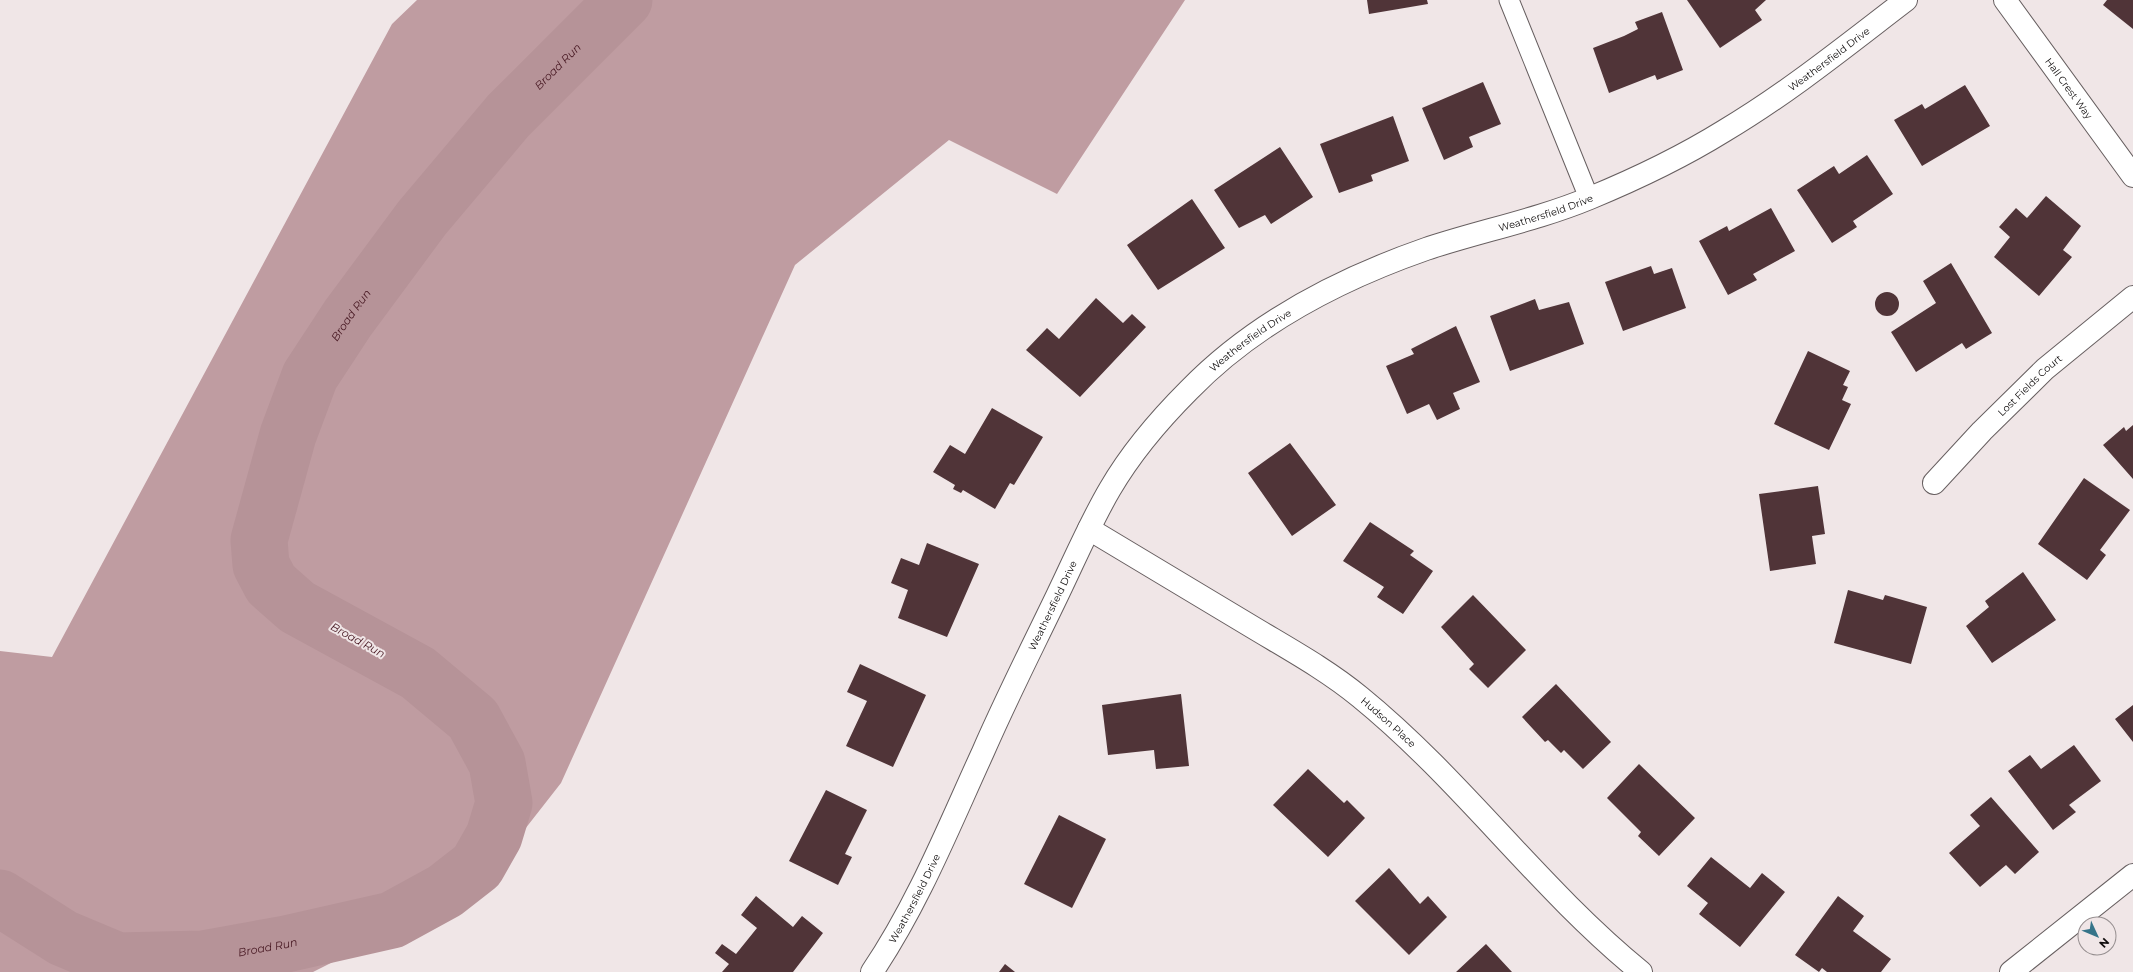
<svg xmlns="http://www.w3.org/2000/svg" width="2133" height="972" viewBox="0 0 2133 972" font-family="Montserrat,sans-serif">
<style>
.forest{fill:#bf9ca1}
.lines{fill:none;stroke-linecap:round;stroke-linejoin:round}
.river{stroke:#b69398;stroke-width:57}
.building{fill:#503438}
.lane-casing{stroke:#675f60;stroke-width:21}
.street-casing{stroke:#675f60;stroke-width:24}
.lane{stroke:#fff;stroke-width:19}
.street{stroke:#fff;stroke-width:22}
.labels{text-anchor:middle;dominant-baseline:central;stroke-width:4;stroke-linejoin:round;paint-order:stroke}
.street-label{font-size:10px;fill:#100d0d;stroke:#f0e6e7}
.water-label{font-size:11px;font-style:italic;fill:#461721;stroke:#f0e6e7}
</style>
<rect width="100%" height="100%" fill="#f0e6e7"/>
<path class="forest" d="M417 0H1185L1057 194 949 140 795 265 561 783 478 889 313 972H0V651L52 657 392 24Z"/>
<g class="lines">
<path class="river" id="s1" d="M0 898 63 938 118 961 203 959 286 944 392 920 445 891 477 866 494 836 504 803 497 763 473 719 418 673 297 607 271 584 261 565 259 540 288 435 310 376 348 318 422 218 508 116 624 0"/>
</g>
<path class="building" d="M1367 0H1427L1428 4 1369 14Z
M1687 0H1766L1755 10 1762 20 1720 48Z
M2107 0H2133V29L2103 5Z
M1662 12 1683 70 1657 80 1655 75 1609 93 1593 48 1624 36 1638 29 1635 22Z
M1483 82 1501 124 1469 137 1473 147 1444 160 1422 108Z
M1965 85 1990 126 1922 166 1894 120 1922 104 1925 109Z
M1393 116 1409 161 1371 175 1373 181 1339 193 1320 144Z
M1280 147 1313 197 1271 224 1265 215 1239 228 1214 190Z
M1867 155 1893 194 1853 221 1857 227 1832 243 1797 190 1834 166 1839 174Z
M2046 196 2081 226 2063 250 2072 257 2039 296 1994 257 2010 237 1999 227 2016 208 2027 218Z
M1192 199 1225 248 1158 290 1127 245Z
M1771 208 1795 251 1753 274 1757 280 1728 295 1699 241 1727 226 1729 231Z
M1951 263 1992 333 1966 349 1962 343 1916 372 1891 332 1936 303 1923 281Z
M1651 266 1654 274 1672 268 1686 308 1623 331 1605 282Z
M1875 304a12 12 0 1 1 24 0a12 12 0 1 1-24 0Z
M1096 298 1123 323 1132 314 1146 327 1080 397 1026 350 1047 328 1059 339Z
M1535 299 1539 310 1569 302 1584 344 1510 371 1490 316Z
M1456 326 1480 382 1453 393 1460 409 1437 420 1429 404 1407 414 1386 366 1414 354 1411 349Z
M1808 351 1850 371 1843 385 1848 387 1842 400 1851 404 1829 450 1774 424Z
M992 408 1043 437 1014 485 1010 483 995 509 963 490 961 493 953 489 955 485 933 472 950 445 965 454Z
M2133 425V479L2103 445 2124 427 2126 431Z
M1290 443 1336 505 1292 536 1248 473Z
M2084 478 2130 510 2100 550 2106 555 2087 580 2038 544Z
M1818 486 1825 534 1812 536 1816 564 1770 571 1759 494Z
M1370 522 1414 551 1410 555 1433 571 1403 614 1377 597 1384 587 1343 561Z
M927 543 979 564 947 637 898 618 908 590 891 583 901 558 919 565Z
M2023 572 2056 620 1992 663 1966 626 1989 607 1985 601Z
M1848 590 1883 600 1885 595 1927 607 1911 664 1834 643Z
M1473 595 1526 650 1488 688 1469 669 1474 664 1441 627Z
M860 664 926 695 893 767 846 746 867 701 847 692Z
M1556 684 1611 742 1583 769 1564 750 1561 753 1548 740 1545 742 1522 717Z
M1181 694 1189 766 1156 769 1154 750 1108 755 1102 705Z
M2133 705V742L2115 719Z
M2074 745 2101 781 2069 805 2076 812 2053 830 2008 771 2030 755 2041 769Z
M1639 764 1695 818 1659 856 1638 836 1641 832 1607 798Z
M1308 769 1344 803 1347 800 1365 818 1328 857 1273 805Z
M826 790 867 810 845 854 852 857 838 885 789 861Z
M1991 797 2039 852 2015 874 2006 865 1980 887 1949 853 1980 826 1970 815Z
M1059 815 1106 839 1072 908 1024 884Z
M1711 857 1750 888 1762 873 1785 892 1740 947 1699 914 1708 903 1687 886Z
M1389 868 1420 904 1428 896 1447 917 1409 955 1355 901Z
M756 896 793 927 802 916 823 933 793 972H722L729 964 715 953 722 944 736 954 757 928 741 915Z
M1838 896 1864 916 1853 931 1891 959 1881 972H1827L1822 968 1819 972 1795 955Z
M1486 944 1512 972H1456Z
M1005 964 1015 972H999Z"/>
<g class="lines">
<g class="lane-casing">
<path id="lane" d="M1509 0 1589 198"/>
</g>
<g class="street-casing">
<g id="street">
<path id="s2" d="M2005 0 2133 176"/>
<path id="s3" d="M1934 483 1982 431 2045 369 2133 297"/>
<path id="s4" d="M1089 529C1142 561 1196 593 1249 625 1287 648 1326 669 1360 697 1462 780 1539 889 1641 972"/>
<path id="s5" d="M872 972C918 904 949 826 983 752 1006 699 1032 648 1057 596 1074 561 1090 523 1110 489 1131 453 1160 419 1189 390 1253 324 1340 279 1426 249 1480 231 1537 220 1590 198 1636 179 1682 157 1724 131 1788 93 1847 45 1906 0"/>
<path d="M2011 972 2133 875"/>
</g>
</g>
<use href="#lane" class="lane"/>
<use href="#street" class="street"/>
</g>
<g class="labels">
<g class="street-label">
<text stroke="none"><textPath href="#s5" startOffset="1393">Weathersfield Drive</textPath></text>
<text stroke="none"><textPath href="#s2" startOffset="109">Hall Crest Way</textPath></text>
<text stroke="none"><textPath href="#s5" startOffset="1069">Weathersfield Drive</textPath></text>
<text stroke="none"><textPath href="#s5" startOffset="745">Weathersfield Drive</textPath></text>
<text stroke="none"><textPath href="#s3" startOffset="137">Lost Fields Court</textPath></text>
<text stroke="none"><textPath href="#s5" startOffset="409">Weathersfield Drive</textPath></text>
<text stroke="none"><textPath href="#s4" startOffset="357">Hudson Place</textPath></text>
<text stroke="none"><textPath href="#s5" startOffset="85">Weathersfield Drive</textPath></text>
</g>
<g class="water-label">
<text stroke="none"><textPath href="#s1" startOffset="1533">Broad Run</textPath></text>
<text stroke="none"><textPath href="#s1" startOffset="1209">Broad Run</textPath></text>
<text transform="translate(358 640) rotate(29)">Broad Run</text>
<text stroke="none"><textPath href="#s1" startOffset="285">Broad Run</textPath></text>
</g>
</g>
<g transform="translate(2097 936) rotate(134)"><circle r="19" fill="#f0e6e7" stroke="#968f90"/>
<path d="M0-3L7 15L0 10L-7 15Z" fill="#357489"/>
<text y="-6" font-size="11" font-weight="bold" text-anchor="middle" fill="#100d0d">N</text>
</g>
</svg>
